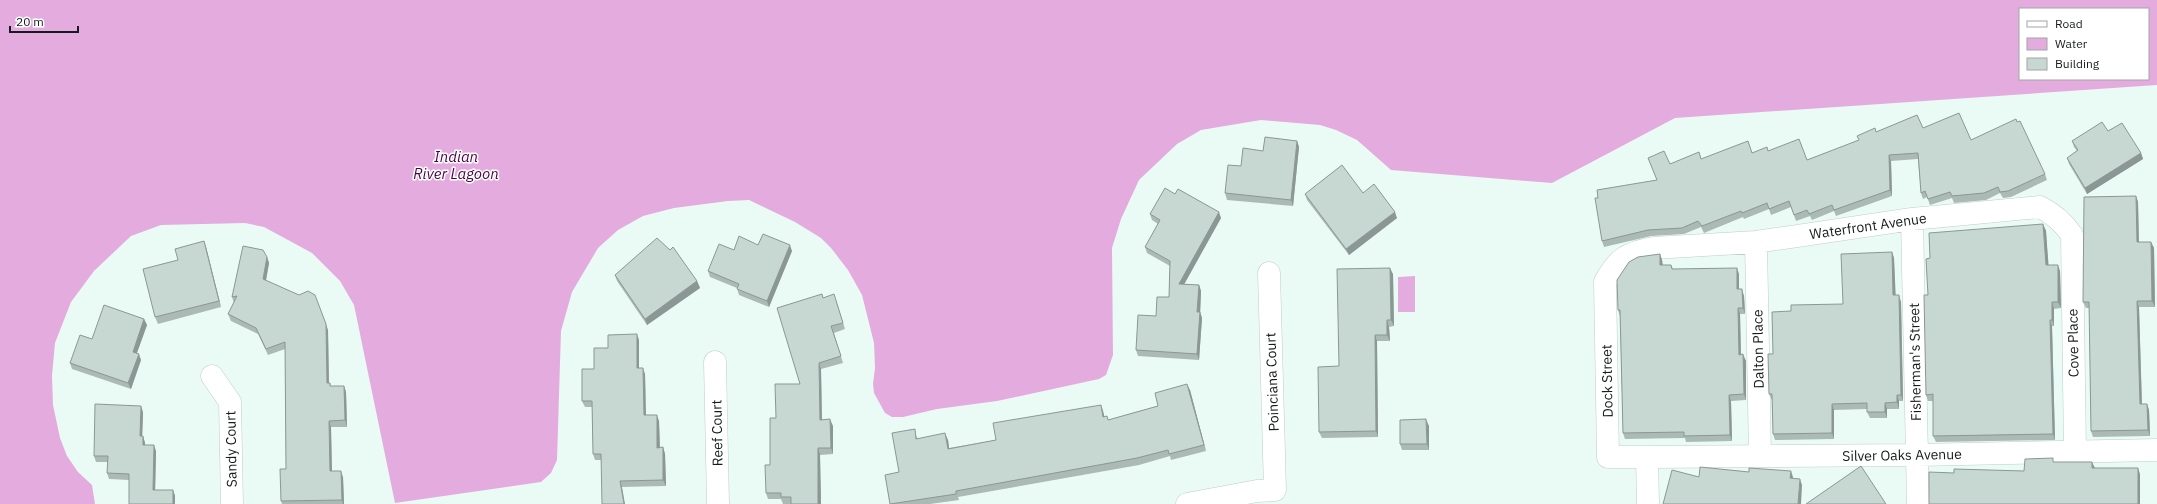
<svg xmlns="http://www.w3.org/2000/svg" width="2157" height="504" viewBox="0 0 2157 504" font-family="'IBM Plex Sans',sans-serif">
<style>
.water{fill:#e4acde;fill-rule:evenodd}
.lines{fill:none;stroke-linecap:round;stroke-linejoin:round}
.minor-casing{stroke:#bdcec9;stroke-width:23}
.minor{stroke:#fff;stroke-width:22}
.wall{fill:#abbab5}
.shaded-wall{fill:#8b9794}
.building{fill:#c7d8d3;stroke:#8b9794}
.labels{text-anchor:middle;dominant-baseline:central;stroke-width:3;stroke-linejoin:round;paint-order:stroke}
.street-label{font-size:14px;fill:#161c1b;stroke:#fff}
.water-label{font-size:15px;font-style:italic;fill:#480445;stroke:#fff}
</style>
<rect width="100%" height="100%" fill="#eafbf6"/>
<path class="water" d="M0 0H2157V85L1675 118 1552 183 1391 170 1357 140 1336 130 1320 125 1261 120 1201 130 1177 144 1139 180 1121 219 1112 248 1113 355 1106 375 1099 379 997 401 937 409 903 417H892L885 413 874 393 873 384 875 368 874 343 862 295 848 270 831 248 821 238 795 222 749 200 728 201 674 208 643 216 618 230 598 248 572 292 561 331 557 460 551 473 541 482 395 503 354 305 340 281 312 253 264 227 245 223 161 225 131 236 94 271 71 302 55 343 52 376 53 405 60 438 67 456 78 472 92 485 95 504H0ZM2020 9H2148V79H2020Z
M1415 276V312H1398V277Z"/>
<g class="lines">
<g class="minor-casing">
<path id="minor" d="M1912 219 1918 504
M1756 242 1760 456
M715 362 718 504
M212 376 230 402 232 504
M1647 457 1917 455 2157 450
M1187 504 1257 491 1275 490 1269 273
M1648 504 1647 457H1608L1605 282C1617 259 1628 252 1653 248L1756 242 1912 219 2040 207C2054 214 2063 222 2072 235L2075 452"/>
</g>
<use href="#minor" class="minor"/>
</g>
<path class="wall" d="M1923 128 1971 140 2045 174 2047 180 2011 197 2003 198 2000 193 1986 200 1954 203 1952 198 1930 205 1927 197 1923 199 1921 193 1918 159 1891 161 1892 196 1836 216 1834 211 1812 220 1810 216 1796 221 1791 207 1771 215 1769 209 1744 219 1743 217 1704 233 1701 227 1684 234 1651 236 1604 247 1602 241 1657 180 1648 158 1670 164 1701 159 1768 151 1807 160 1859 141 1876 132Z
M2108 131 2141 153 2143 159 2087 194 2069 164 2067 158 2077 151 2074 147 2072 141Z
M1297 141 1299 147 1293 206 1227 200 1225 193 1241 166 1263 151Z
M1363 193 1397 218 1349 255 1307 200 1305 194Z
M2136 196 2138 202 2139 242H2151L2154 248 2155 307H2139L2142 404H2147L2149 410 2150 436 2093 437 2091 431 2089 308H2086L2083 302Z
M1150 214 1221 218 1184 284 1199 285 1201 291 1200 312 1202 318 1199 360 1138 356 1136 350 1156 316 1169 297 1170 266 1147 253 1145 247 1158 224 1152 220Z
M2043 224 2046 231 2048 265 2060 271 2061 308 2054 309V326H2052L2055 440 1936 442 1933 436V401H1928L1926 395 1928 295 1930 258Z
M204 241 206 247 221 307 158 324 155 317 178 260Z
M758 245 792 251 769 307 739 295 737 288 710 277 708 271 734 250Z
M1892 252 1894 258 1895 295 1901 302 1903 401H1899V409H1887V418H1870L1867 412V409L1834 410V439L1775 440 1773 434 1772 400 1769 394 1773 354 1791 311 1843 304Z
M1660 254 1662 260 1663 265H1671L1673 269 1739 274V289L1744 296 1745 314H1740L1741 354 1746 361V400L1731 401 1732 441 1686 442 1685 438 1625 439 1623 433 1620 316 1618 310Z
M267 257 269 263 266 281 328 330 329 383H330L331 386H344L346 392 347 427H331L332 471 343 477 344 504H282L281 501 286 469 285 349 268 355 258 334 231 321 228 314 234 303 232 297Z
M1393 274 1394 326 1389 327 1390 341H1377L1378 437 1322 438 1319 432 1339 366Z
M615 275 697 281 700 288 647 325 617 281Z
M823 298 836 300 845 329 834 333 843 363 821 369 822 420 833 426V454L820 455 821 504H783L781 499H768L766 493 776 418 800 384Z
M144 319 147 325 137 353 141 360 131 389 72 369 70 363 92 339Z
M639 340V368L645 374 646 415 659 421 660 448 663 447 665 454 666 486 622 487 601 460H595L593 454 592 407H585L582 401 594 369 608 348Z
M1190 390 1206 451 1171 460 1170 456 1139 465 958 497 959 500 930 504H890L885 475 899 472 917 435V438L948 440 949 448 996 440 1101 405 1103 411 1104 416 1108 420 1158 406Z
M143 412 142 436H143L145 443V445L156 451 155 490H173L175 496V504L129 480 109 479 107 473 108 462H96L94 456Z
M1429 426V450H1402L1400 444Z"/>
<path class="shaded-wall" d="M1297 141 1299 147 1293 206 1291 200Z
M2141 153 2143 159 2087 194 2085 188Z
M1889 155 1891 161 1892 196 1890 190Z
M2136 196 2138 202 2139 248 2137 242Z
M1219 212 1221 218 1181 290 1179 284Z
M1395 212 1397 218 1349 255 1346 249Z
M2043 224 2046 231 2049 271 2046 265Z
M204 241 206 247 221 307 219 301Z
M2151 242 2154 248 2155 307 2152 301Z
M790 245 792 251 769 307 767 301Z
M1892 252 1894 258 1896 302 1893 295Z
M1660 254 1662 260 1663 271 1660 265Z
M267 257 269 263 265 285 263 279Z
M2058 265 2060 271 2061 308 2058 302Z
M1390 268 1393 274 1394 326 1391 320Z
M1737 268 1739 274V296L1737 289Z
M697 281 700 288 647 325 645 319Z
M1199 285 1201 291 1200 317V312L1202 318 1199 360 1197 354V312Z
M1742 289 1744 296 1745 314 1743 308Z
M1899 295 1901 302 1903 401 1901 395Z
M2137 301 2139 307 2142 410 2140 404Z
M2052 302 2054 309V326L2052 320Z
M1738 308 1740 314 1741 361 1739 355Z
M144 319 147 325 135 358 133 352Z
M1387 320 1389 327 1390 341 1387 335Z
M2050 320 2052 326 2055 440 2053 434Z
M326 324 328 330 329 389 327 383Z
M637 334 639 340V374L637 368Z
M1375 335 1377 341 1378 437 1376 431Z
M139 354 141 360 131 389 128 383Z
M1743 354 1746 361V400L1744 394Z
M819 363 821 369 822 426 820 420Z
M643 368 645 374 646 421 644 415Z
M1187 384 1190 390 1206 451 1204 445Z
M344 386 346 392 347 427 345 420Z
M1729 395 1731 401 1732 441 1730 435Z
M1897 395 1899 401V409L1897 402Z
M1885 403 1887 409V418L1885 412Z
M1832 404 1834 410V439L1832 433Z
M2147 404 2149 410 2150 436 2148 430Z
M1101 405 1103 411 1106 423 1103 417Z
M141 406 143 412 142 443 140 436Z
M657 415 659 421 660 454 657 448Z
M830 419 833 426V454L831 448Z
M1426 419 1429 426V450L1427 444Z
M329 421 331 427 332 477 330 471Z
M945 433 948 440 950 455 948 449Z
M143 436 145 443V451L143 445Z
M154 445 156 451 155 496 153 490Z
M663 447 665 454 666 486 663 480Z
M818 448 820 455 821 504H818Z
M2092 462 2095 468V475L2092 468Z
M2138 468 2140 474V504H2138Z
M341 471 343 477 344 504H343L342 500Z
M1791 471 1793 477 1792 484 1790 478Z
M1800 479 1802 485 1801 504H1798Z
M620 481 622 487 625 504H624Z
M173 490 175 496V504H173Z"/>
<path class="building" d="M1959 113 1971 140 2016 119 2017 122 2020 121 2045 174 2008 191 2000 192 1998 187 1984 193 1952 196 1950 192 1928 199 1925 191 1921 193 1918 153 1889 155 1890 190 1834 210 1832 205 1809 214 1807 210 1794 215 1789 201 1769 209 1767 203 1742 213 1741 211 1702 226 1698 221 1682 228 1648 230 1602 241 1595 198H1598L1597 190 1657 180 1648 158 1664 151 1670 164 1699 152 1701 159 1748 141 1752 153 1767 147 1768 151 1799 139 1807 160 1859 140 1857 136 1875 128 1876 132 1917 115 1923 128Z
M2102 122 2108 131 2122 123 2141 153 2085 188 2067 158 2078 150 2072 141Z
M1265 137 1297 141 1291 200 1225 193 1228 165 1241 166 1243 148 1263 151Z
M1342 165 1363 193 1374 184 1395 212 1346 249 1305 194Z
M1165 188 1175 194 1178 189 1219 212 1179 284 1199 285 1197 312H1200L1197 354 1136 350 1138 315 1156 316 1157 297H1169L1170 261 1145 247 1160 220 1150 214Z
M2136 196 2137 242H2151L2152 301H2137L2140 404H2147L2148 430 2091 431 2089 302H2083L2084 197Z
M2043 224 2046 265H2058V302H2052V320H2050L2053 434 1933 436V394L1926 395 1924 295H1928L1926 259 1930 258 1929 233Z
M763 234 790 245 767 301 737 289 739 284 708 271 719 244 734 250 739 236 758 245Z
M657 238 670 250 673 247 697 281 645 319 615 275Z
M204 241 219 301 155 317 143 269 178 260 175 249Z
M243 246 263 250 267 257 263 279 299 295 308 291 315 295 326 324 327 383H330V386H344L345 420 329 421 330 471H341L342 500 281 501 280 469H286L285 342 266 349 256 328 228 314 237 296 232 297Z
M1892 252 1893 295H1899L1901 395H1897V402L1885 403V412H1867V403L1832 404V433L1773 434 1772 394H1769L1768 354H1773L1772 312 1791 311V305L1843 304 1841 254Z
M1660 254V265H1671L1672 269 1737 268V289H1742L1743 308H1738L1739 355 1743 354 1744 394 1729 395 1730 435 1684 436V432L1623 433 1620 310H1618L1617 280 1629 262 1638 257Z
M1390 268 1391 320H1387V335H1375L1376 431 1319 432 1318 367 1339 366 1337 269Z
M822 294 823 298 834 294 843 323 831 326 841 356 819 363 820 420 830 419 831 448H818V504H791V497H781V493H766L765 465H770V418H776L775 384H800L777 308Z
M104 305 144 319 133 352 139 354 128 383 70 363 80 335 92 339Z
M637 334V368H643L644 415H657V448L663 447V480L620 481 624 504H602L601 454H593L592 401H582V369H594V348H608V335Z
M1187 384 1204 445 1169 454 1168 450 1137 458 956 491V494L890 504 885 475 899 472 892 433 915 429 916 439 945 433 948 449 996 440 993 423 1101 405 1103 417 1107 416 1108 420 1158 406 1155 393Z
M95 404 141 406 140 436H143V445H154L153 490H173V504H129V474L107 473 108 456H94Z
M1426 419 1427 444H1400V420Z
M2053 458V462H2092V468H2138V504H1929V472L1954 473V469L2024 471 2025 459Z
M1861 466 1886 504H1806Z
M1700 467 1749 472V468L1791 471 1790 478 1800 479 1798 504H1663L1672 470 1699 477Z"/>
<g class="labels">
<g class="street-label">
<text transform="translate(1868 226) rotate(-8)">Waterfront Avenue</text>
<text transform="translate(2073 343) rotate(-91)">Cove Place</text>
<text transform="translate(1758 349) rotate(-91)">Dalton Place</text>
<text transform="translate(1915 362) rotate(-91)">Fisherman's Street</text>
<text transform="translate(1607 381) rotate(-91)">Dock Street</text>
<text transform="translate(1272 382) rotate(-92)">Poinciana Court</text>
<text transform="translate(717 433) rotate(-91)">Reef Court</text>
<text transform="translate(231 449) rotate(-91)">Sandy Court</text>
<text transform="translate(1902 455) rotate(-1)">Silver Oaks Avenue</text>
</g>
<g class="water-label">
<text x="456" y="156">Indian<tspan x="456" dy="17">River Lagoon</tspan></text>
</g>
</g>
<rect x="2019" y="8" width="130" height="72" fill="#ffffff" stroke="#a2a4a4"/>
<rect x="2027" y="21" width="20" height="6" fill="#ffffff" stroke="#a2a4a4"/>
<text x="2055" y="28" font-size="12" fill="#161c1b">Road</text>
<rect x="2027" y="38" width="20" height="12" fill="#e4acde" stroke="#a2a4a4"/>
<text x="2055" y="48" font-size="12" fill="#161c1b">Water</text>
<rect x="2027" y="58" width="20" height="12" fill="#c7d8d3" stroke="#a2a4a4"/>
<text x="2055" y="68" font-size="12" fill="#161c1b">Building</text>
<path d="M10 26v6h68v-6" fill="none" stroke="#161c1b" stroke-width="2"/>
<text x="16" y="26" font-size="12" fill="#161c1b" stroke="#ffffff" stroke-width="3" paint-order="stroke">20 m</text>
</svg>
